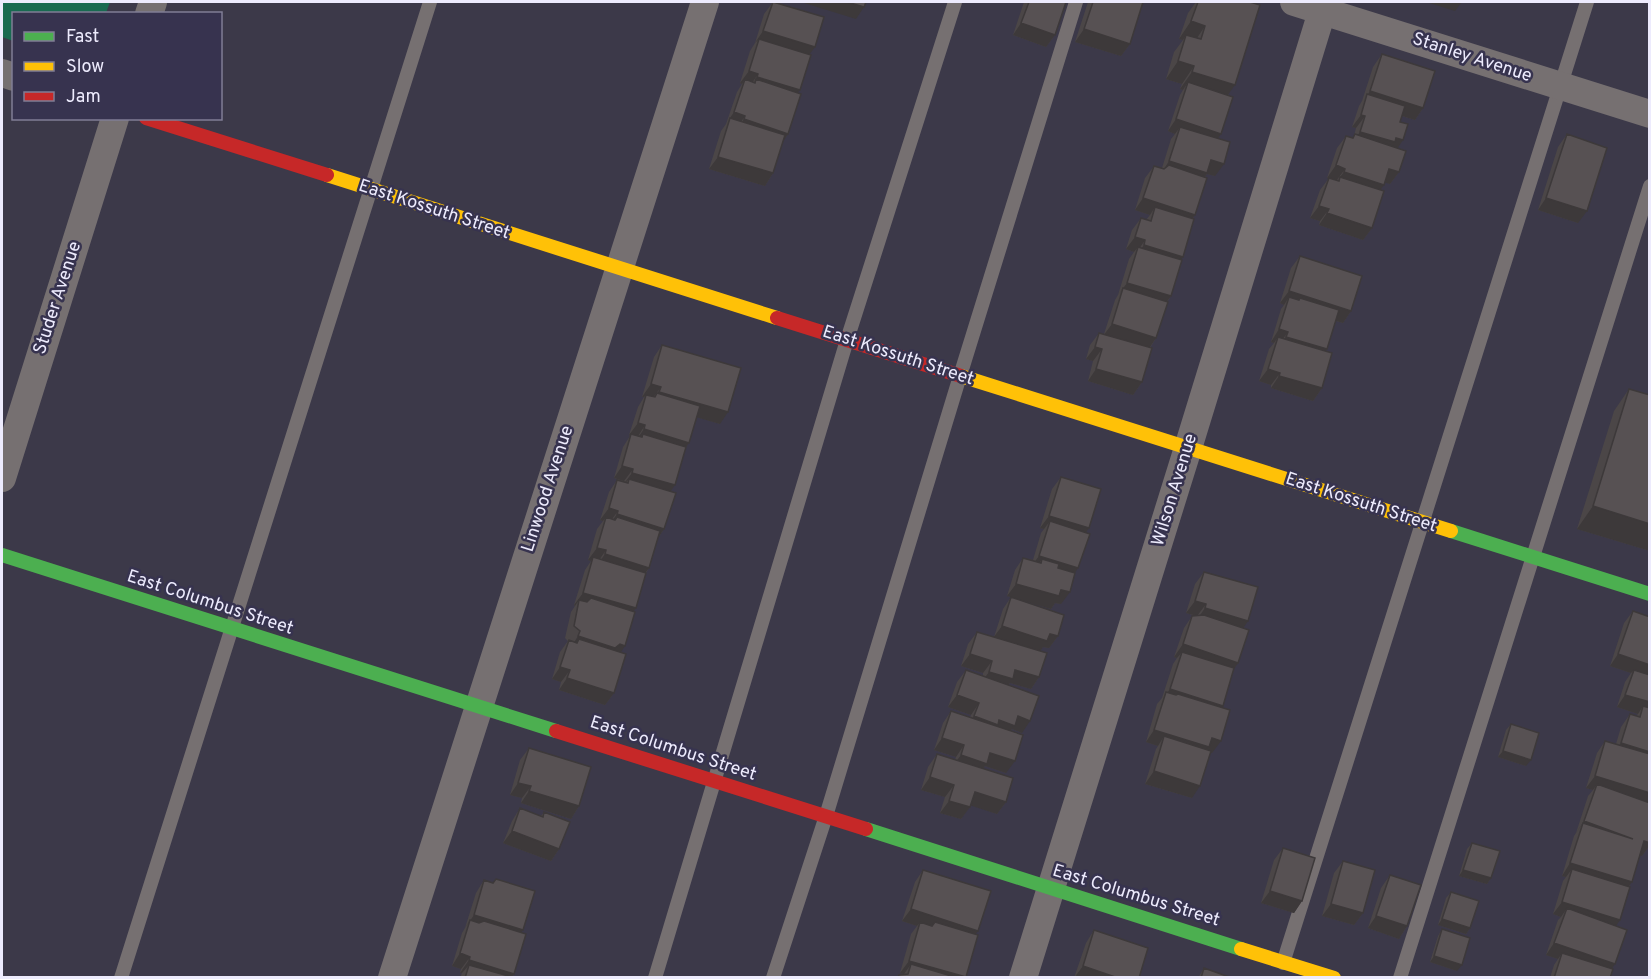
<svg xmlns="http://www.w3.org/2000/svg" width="1651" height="979" viewBox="0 0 1651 979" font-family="Overpass,sans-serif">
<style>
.green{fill:#196a51}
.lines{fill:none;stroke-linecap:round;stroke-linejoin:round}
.lane{stroke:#767071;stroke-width:14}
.street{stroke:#767071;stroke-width:28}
.fast{stroke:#4caf50;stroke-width:14}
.slow{stroke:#ffc107;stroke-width:14}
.jam{stroke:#c62828;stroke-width:14}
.wall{fill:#4b4647}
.shaded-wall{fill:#3d393a}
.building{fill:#575153;stroke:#3d393a;stroke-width:1.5}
.labels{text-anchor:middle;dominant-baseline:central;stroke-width:5;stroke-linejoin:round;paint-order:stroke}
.street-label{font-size:18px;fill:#edebfd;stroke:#37334f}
</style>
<rect width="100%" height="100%" fill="#3c3949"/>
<path class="green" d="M2 2H110L106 13 14 14 13 41 2 37Z"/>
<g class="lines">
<path class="lane" d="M1283 963 1587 2
M121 978 430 2
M655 978 847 340 955 2
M773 978 826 816 960 376 1076 2
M1400 978 1650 186"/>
<path class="street" d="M1294 2 1650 114
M149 14 153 2
M2 73 14 77
M2 478 115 118
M392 978 705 2
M1023 978 1188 448 1325 2"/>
<path class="fast" d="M1451 531 1650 594
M2 555 556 731
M866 829 1241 949"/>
<path class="slow" d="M327 175 777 318
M961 376 1451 531
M1241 949 1334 978"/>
<path class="jam" d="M146 118 327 175
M777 318 961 376
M556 731 866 829"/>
</g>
<path class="wall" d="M773 2 809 54 798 93 788 134 783 141 773 173 765 186 709 169 721 131 726 124 737 92 742 84 740 83 750 51 755 43 764 14Z
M1024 2H1066L1055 35 1046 47 1013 35Z
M1088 2H1143L1130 44 1121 56 1075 42Z
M1196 2H1250L1218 139 1215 176 1207 174 1205 177 1195 215 1193 218 1171 296 1167 302 1156 338 1150 348 1142 382 1133 395 1088 381 1093 361 1086 359 1090 345 1099 333 1104 334 1115 300 1118 295 1129 259 1134 252 1126 249 1132 230 1141 218 1146 220 1150 215 1135 210 1145 178 1154 166 1162 168 1171 139 1175 134 1168 131 1180 95 1183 90 1180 89 1182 84 1166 79 1174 52 1183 40 1179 39 1188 13Z
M1382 54 1423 108 1415 120 1402 116 1400 122 1398 148 1399 172 1390 184 1385 182 1380 190 1372 228 1363 240 1319 225 1320 221 1310 218 1320 190 1329 178H1327L1337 148 1346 136 1352 138 1354 136 1356 128 1352 127 1359 106 1362 101 1373 67Z
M1567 134 1578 223 1538 210 1558 147Z
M1300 256 1351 311 1343 323 1336 321 1325 351 1322 388 1313 401 1271 388V385L1259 381 1269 349 1274 343 1271 342 1281 309 1284 305 1280 303 1291 268Z
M662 345 720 424 697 417 689 443 686 447 671 491 664 529 658 538 649 568 646 573 636 608 633 611 621 652 614 693 605 705 559 690 561 682 552 679 560 652 568 641 565 638 571 612 575 606 574 605 585 570 591 561 588 560 597 529 603 521 600 520 609 492 617 480 624 482 614 478 623 447 630 436 629 435 638 407 644 397H642L654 357Z
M1629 389 1650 551 1577 529 1614 411Z
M1061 477 1089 528 1086 532 1075 573 1061 604 1055 603 1051 609 1012 597 1058 636 1049 648 1043 647 1040 651 1039 677 1031 689 1010 683 1009 685 1022 733 1012 729 1011 731 1006 773 985 766 983 769 1006 802 997 814 971 805 961 819 940 813 945 797 921 790 928 767 937 754 955 760 956 757 934 750 943 723 951 711 970 717 971 715 948 707 957 682 966 670 983 676V673L961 666 968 644 977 632 994 637 1003 609 1011 597 1007 596 1015 570 1023 558 1033 560 1041 533 1044 529 1040 528 1052 489Z
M1204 572 1243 628 1238 663 1234 668 1221 708 1212 753 1210 752 1192 798 1145 784 1156 749 1158 746 1146 742 1157 704 1162 698 1173 664 1177 658 1174 657 1184 628 1192 616H1196L1186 613 1195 584Z
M1633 611 1650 617V845L1642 856 1640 855 1616 926 1612 969 1610 978H1550L1554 965 1558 959 1546 955 1558 920 1561 917 1553 914 1563 881 1566 877 1562 876 1574 836 1576 833 1588 796 1593 790 1586 788 1597 753 1605 741 1616 744 1621 727 1630 714 1636 716 1638 714 1617 707 1625 682 1631 673 1610 666 1624 623Z
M1511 724 1526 766 1498 757 1506 730Z
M529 748 579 806 571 819 521 803 522 798 510 795 520 760Z
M520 808 541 816 544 812 559 849 551 861 503 843 512 821Z
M1472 843 1491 878 1487 884 1459 876 1467 849Z
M1283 848 1302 901 1294 913 1261 903 1274 860Z
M1343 861 1363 913 1354 925 1322 916 1334 873Z
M923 870 976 934 978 935 966 978H897L899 975 904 974 900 973 911 934 917 926 902 921 915 882Z
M1390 875 1407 926 1399 939 1368 928 1381 888Z
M484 880 521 933 514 974 512 978H460L462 973H460L461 969 452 966 462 933 465 928 476 893Z
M1451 892 1470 928 1466 934 1438 925 1446 898Z
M1442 929 1457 971 1430 962 1438 936Z
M1094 930 1139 978H1074L1086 943Z
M1204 968 1232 978H1198Z"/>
<path class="shaded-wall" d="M801 2H847L864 7 856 19Z
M1426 2H1462L1455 11Z
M1191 21 1205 26 1193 44 1186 35 1183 40 1179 39Z
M1021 23 1055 35 1046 47 1013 35Z
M1084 29 1130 44 1121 56 1075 42Z
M763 31 815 47 806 59 759 39 755 43Z
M1178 61 1194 66 1182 84 1166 79Z
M749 71 758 74 750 86 745 79 742 84 740 83Z
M1192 72 1235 85 1222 103 1188 82 1183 90 1180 89Z
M757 77 800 90 791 102 755 83 756 79 749 90Z
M1370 91 1423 108 1415 120 1364 104 1367 96Z
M734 112 745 116 737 128 730 118Z
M1361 115 1365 116 1356 128 1352 127Z
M744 119 788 134 780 146 736 131Z
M1176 119 1221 134 1213 146 1180 127 1175 134 1168 131Z
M1360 132 1396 138 1403 140 1395 152 1351 144Z
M718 157 773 173 765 186 709 169Z
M1211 160 1224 164 1215 176 1207 174 1199 185 1161 174 1169 161Z
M1336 165 1345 169 1336 181 1327 178Z
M1389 169 1399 172 1390 184 1380 181Z
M1344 172 1384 185 1375 197 1339 181 1340 177Z
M1143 198 1195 215 1186 227 1155 207 1150 215 1135 210Z
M1546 198 1587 211 1578 223 1538 210Z
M1319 206 1329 209 1320 221 1310 218Z
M1327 213 1372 228 1363 240 1319 225Z
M1135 237 1145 240 1137 252 1138 247 1134 252 1126 249Z
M1144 245 1183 257 1174 269 1135 258Z
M1127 283 1171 296 1162 308 1123 288 1118 295Z
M1289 291 1351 311 1343 323 1287 305 1289 297 1284 305 1280 303Z
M1112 324 1156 338 1148 350 1103 336Z
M1279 329 1288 332 1279 344 1278 337 1274 343 1271 342Z
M1286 337 1327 349 1319 361 1278 349Z
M1095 347 1102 349 1093 361 1086 359Z
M1096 369 1142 382 1133 395 1088 381Z
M1268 369 1280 373 1271 385 1259 381Z
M1279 376 1322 388 1313 401 1271 388Z
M651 384 661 387 652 399 646 395 644 397H642Z
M659 392 728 412 720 424 651 404Z
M638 423 645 425 637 438 629 435Z
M644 429 689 443 680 455 642 437 643 434 637 442H635Z
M622 466 633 469 624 481 614 478Z
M632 473 675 485 666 498 628 483 629 479 623 485Z
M1593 506 1650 524V551L1577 529Z
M609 508 618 511 609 523 606 517 603 521 600 520Z
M617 514 664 529 656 541 608 527Z
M1049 516 1089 528 1081 540 1050 521 1044 529 1040 528Z
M597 548 606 550 597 563 593 557 591 561 588 560Z
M605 554 649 568 640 580 596 567Z
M1039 556 1078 568 1070 581 1041 563 1042 559 1035 569 1030 568Z
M1016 584 1061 590 1070 592 1061 604 1055 603 1051 609 1007 596Z
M583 593 636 608 627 621 579 600 575 606 574 605Z
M1195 601 1206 604 1197 616 1186 613Z
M1205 608 1248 621 1240 633 1196 621Z
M1002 626 1050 634 1058 636 1049 648 1043 647 1039 653 993 638Z
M578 636 620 644 625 646 617 658 577 643 579 639 571 649H570Z
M1183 644 1238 663 1230 675 1182 652 1177 658 1174 657Z
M970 654 992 661 983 673 961 666Z
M1618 654 1650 665V680L1634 670 1631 673 1610 666Z
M560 667 570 670 561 682 552 679Z
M1015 670 1039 677 1031 689 1010 683 1004 691 980 684 989 672Z
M567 678 614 693 605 705 559 690Z
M1170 689 1223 706 1214 718 1165 696Z
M957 695 979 703 971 715 948 707Z
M1625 695 1650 702V717L1643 706 1638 714 1617 707Z
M974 716 999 720 1018 716 1030 721 1022 733 1012 729 1006 738 966 729Z
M1154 730 1212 738 1221 741 1212 753 1164 736 1158 746 1146 742Z
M942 738 964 745 956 757 934 750Z
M1621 743 1650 752V767L1612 755Z
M1503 751 1531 760 1526 766 1498 757Z
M990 753 1015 761 1006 773 985 766 978 776 952 767 961 755Z
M1154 771 1200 786 1192 798 1145 784Z
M1595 776 1650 793V804L1597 784 1593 790 1586 788Z
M930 777 954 785 945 797 921 790Z
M518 783 531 786 522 798 510 795Z
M529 791 579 806 571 819 521 803Z
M975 792 1006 802 997 814 966 804Z
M949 801 970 807 961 819 940 813Z
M1584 821 1633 839 1583 823 1576 833Z
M512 831 559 849 551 861 503 843Z
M1644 841 1650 843V845L1642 856 1636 854Z
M1570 863 1632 882 1623 894 1572 869 1566 877 1562 876Z
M1463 870 1491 878 1487 884 1459 876Z
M1270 891 1302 901 1294 913 1261 903Z
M1562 902 1620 920 1612 932 1567 908 1561 917 1553 914Z
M1331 904 1363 913 1354 925 1322 916Z
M911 909 978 931 969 943 920 922 917 926 902 921Z
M474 915 523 930 514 942 470 920 465 928Z
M1376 916 1407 926 1399 939 1368 928Z
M1442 919 1470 928 1466 934 1438 925Z
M1554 943 1615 964 1607 976 1562 953 1558 959 1546 955Z
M460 953 470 957 461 969 452 966Z
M1434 956 1462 965 1457 971 1430 962Z
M469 960 514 974 511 978 469 965 462 973H460Z
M909 961 966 977 917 978 911 964 904 974 900 973Z
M1083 966 1118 978H1077V975L1076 978H1074Z"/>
<path class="building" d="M773 2 824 17 815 47 763 31Z
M847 2H866L864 7Z
M1029 2H1066L1055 35 1021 23Z
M1093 2H1143L1130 44 1084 29Z
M1198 2H1250L1260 5 1235 85 1192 72 1194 66 1178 61 1186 35 1201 39 1205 26 1191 21Z
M759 39 811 55 800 90 757 77 758 74 749 71Z
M1382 54 1435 71 1423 108 1370 91Z
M745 79 755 83 756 79 801 94 788 134 744 119 745 116 734 112Z
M1188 82 1233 97 1221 134 1176 119Z
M1367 94 1405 106 1400 122 1408 124 1403 140 1396 138 1395 142 1360 132 1365 116 1361 115Z
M730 118 785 135 773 173 718 157Z
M1180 127 1230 142 1224 164 1211 160 1207 173 1169 161Z
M1355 134 1406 151 1399 172 1389 169 1384 185 1344 172 1345 169 1336 165 1346 136 1353 138Z
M1567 134 1607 148 1587 211 1546 198Z
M1169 165 1207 178 1195 215 1143 198 1154 166 1164 169Z
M1340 177 1384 191 1372 228 1327 213 1329 209 1319 206 1329 178 1339 181Z
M1155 207 1194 219 1183 257 1144 245 1145 240 1135 237 1141 218 1151 221Z
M1138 247 1182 260 1171 296 1127 283Z
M1300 256 1362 276 1351 311 1289 291Z
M1123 288 1168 302 1156 338 1112 324Z
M1289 297 1299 300 1300 298 1339 310 1327 349 1286 337 1288 332 1279 329Z
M1099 333 1152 348 1142 382 1096 369 1102 349 1095 347Z
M1278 337 1332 353 1322 388 1279 376 1280 373 1268 369Z
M662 345 741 368 728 412 659 392 661 387 651 384Z
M1629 389 1650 395V524L1593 506Z
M657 393 700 406 689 443 644 429 645 425 638 423 646 395 655 397Z
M631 434 642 437 643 434 686 447 675 485 632 473 633 469 622 466Z
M1061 477 1101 489 1089 528 1049 516Z
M629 479 676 493 664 529 617 514 618 511 609 508 617 480 628 483Z
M606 517 615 520 617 517 660 531 649 568 605 554 606 550 597 548Z
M1050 521 1090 534 1078 568 1039 556Z
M593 557 646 573 636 608 583 593Z
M1023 558 1041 563 1042 559 1059 564 1058 568 1075 573 1070 592 1061 590 1059 596 1016 584Z
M1204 572 1258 587 1248 621 1205 608 1206 604 1195 601Z
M1011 597 1064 615 1058 636 1050 634 1047 641 1002 626Z
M591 598 635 612 625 646 620 644 615 648 578 636 580 631 574 626 579 600 587 602Z
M1633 611 1650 617V665L1618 654Z
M1204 615 1249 630 1238 663 1183 644 1192 616Z
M977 632 1047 653 1039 677 1015 670 1013 679 989 672 992 661 970 654Z
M579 639 626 654 614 693 567 678 570 670 560 667 569 640 577 643Z
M1182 652 1234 668 1223 706 1170 689Z
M966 670 1039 696 1030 721 1018 716 1015 726 999 720 998 725 974 716 979 703 957 695Z
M1634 670 1650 675V702L1625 695Z
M1166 692 1176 695 1178 694 1230 710 1221 741 1212 738 1209 747 1154 730Z
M1643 706 1650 708V752L1621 743 1630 714 1640 717Z
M951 711 1023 735 1015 761 990 753 987 764 961 755 964 745 942 738Z
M1511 724 1539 733 1531 760 1503 751Z
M1164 736 1211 751 1200 786 1154 771Z
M1605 741 1650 754V793L1595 776Z
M529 748 591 767 579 806 529 791 531 786 518 783Z
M937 754 1013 778 1006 802 975 792 970 807 949 801 954 785 930 777Z
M1597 784 1650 803V843L1644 841 1632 882 1570 863 1583 823 1633 839 1584 821Z
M520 808 543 817 544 812 570 822 559 849 512 831Z
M1472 843 1500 851 1491 878 1463 870Z
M1283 848 1315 858 1302 901 1270 891Z
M1343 861 1375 870 1363 913 1331 904Z
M1572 869 1630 887 1620 920 1562 902Z
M923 870 991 891 978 931 911 909Z
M1390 875 1421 885 1407 926 1376 916Z
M496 879 535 891 523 930 474 915 484 880 493 883Z
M1451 892 1479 901 1470 928 1442 919Z
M1567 908 1627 930 1615 964 1554 943Z
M470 920 479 923 484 921 526 934 514 974 469 960 470 957 460 953Z
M920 922 932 926 935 922 978 935 966 977 909 961Z
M1442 929 1470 938 1462 965 1434 956Z
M1094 930 1148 948 1139 978H1118L1083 966Z
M1562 953 1613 969 1610 978H1554Z
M911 964 958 978H898L899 975 908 974Z
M469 965 512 977V978H465Z
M1204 968 1232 978H1201Z"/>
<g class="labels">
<g class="street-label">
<text transform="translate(1472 58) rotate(18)">Stanley Avenue</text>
<text transform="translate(434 210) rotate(18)">East Kossuth Street</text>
<text transform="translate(58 298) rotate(-72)">Studer Avenue</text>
<text transform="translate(898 356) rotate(18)">East Kossuth Street</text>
<text transform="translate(548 489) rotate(-72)">Linwood Avenue</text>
<text transform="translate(1175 490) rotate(-73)">Wilson Avenue</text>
<text transform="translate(1361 503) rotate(18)">East Kossuth Street</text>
<text transform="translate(210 603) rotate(18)">East Columbus Street</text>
<text transform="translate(673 749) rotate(18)">East Columbus Street</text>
<text transform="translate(1136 896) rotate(17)">East Columbus Street</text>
</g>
</g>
<rect width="1651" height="979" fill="none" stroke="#edebfd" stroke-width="6"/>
<rect x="12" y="12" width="210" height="108" fill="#37334f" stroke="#807d95" stroke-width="1.5"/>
<rect x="24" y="32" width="30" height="9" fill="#4caf50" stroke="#807d95" stroke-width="1.5"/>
<text x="66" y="42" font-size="18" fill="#edebfd">Fast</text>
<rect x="24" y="62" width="30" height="9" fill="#ffc107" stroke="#807d95" stroke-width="1.5"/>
<text x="66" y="72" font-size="18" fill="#edebfd">Slow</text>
<rect x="24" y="92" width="30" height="9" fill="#c62828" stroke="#807d95" stroke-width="1.5"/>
<text x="66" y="102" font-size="18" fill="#edebfd">Jam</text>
</svg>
